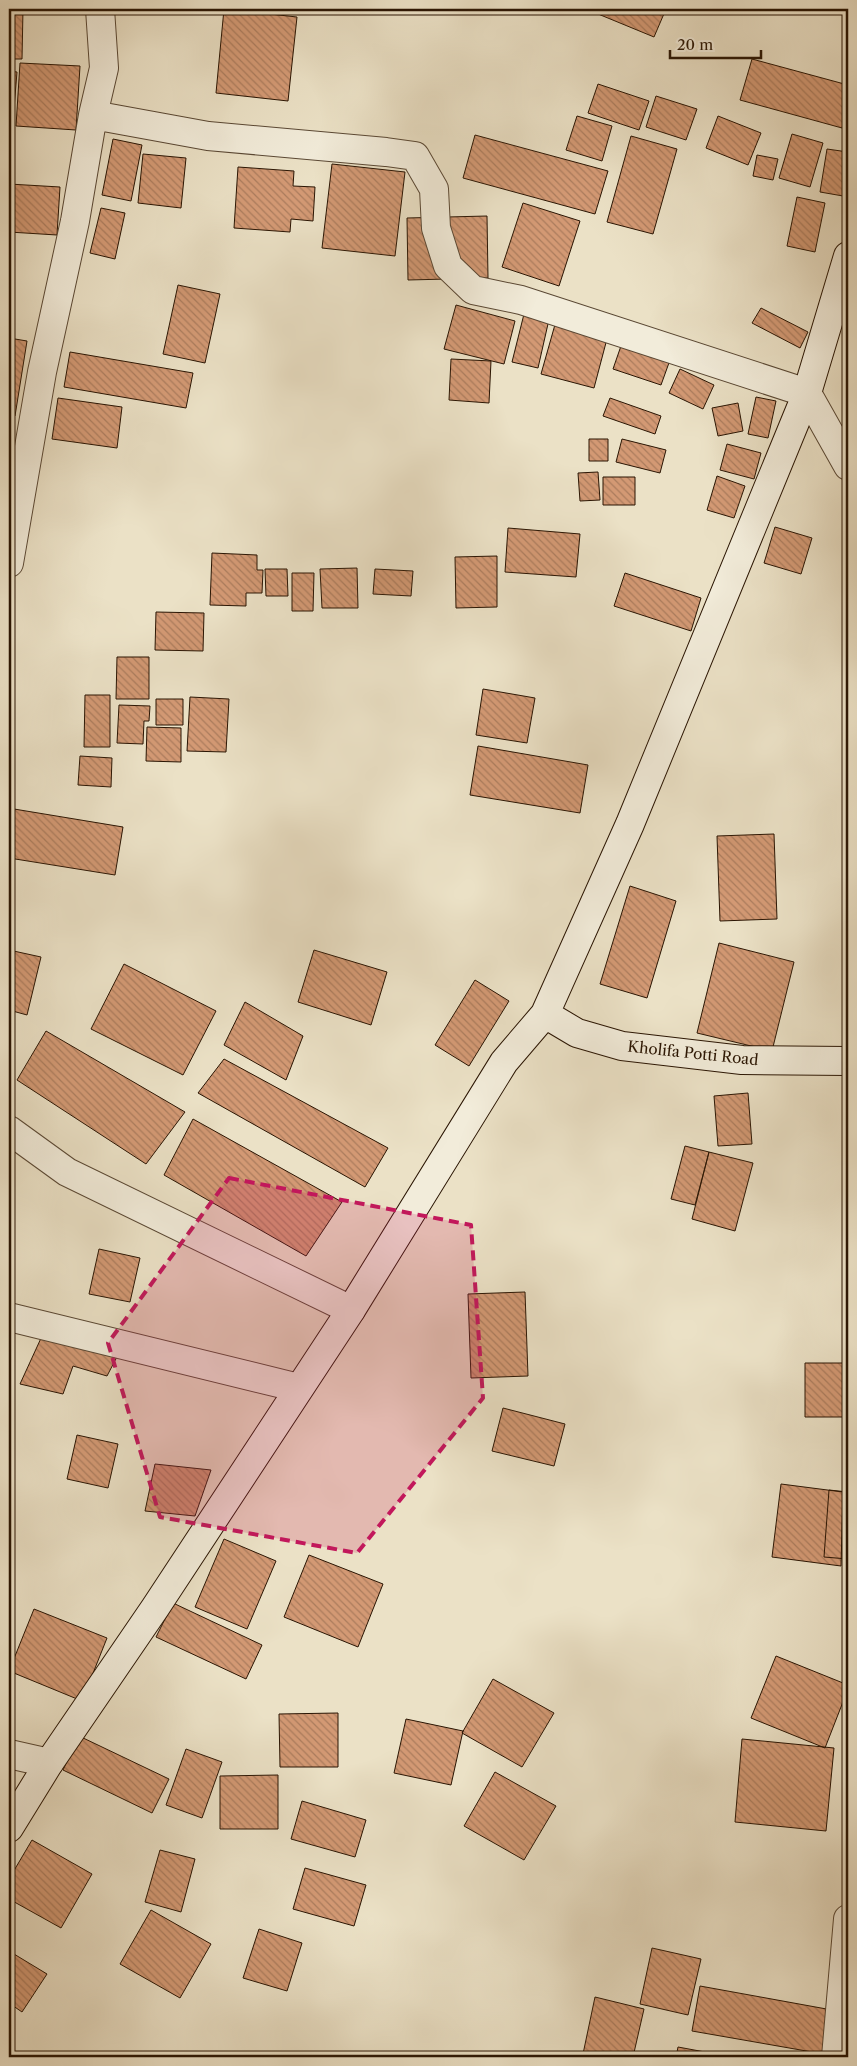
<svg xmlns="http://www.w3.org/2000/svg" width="857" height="2066" viewBox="0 0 857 2066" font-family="'Libre Caslon Text',serif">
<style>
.building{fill:url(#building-back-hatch);stroke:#2a1503}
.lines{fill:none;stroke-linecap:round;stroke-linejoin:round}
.street-casing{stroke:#5a4834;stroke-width:30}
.secondary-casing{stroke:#2a1503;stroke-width:30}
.street{stroke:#f2ecda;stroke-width:28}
.secondary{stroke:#f2ecda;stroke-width:28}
.marked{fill:#c2185b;fill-opacity:0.2;stroke:#c2185b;stroke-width:4;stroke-dasharray:10 6;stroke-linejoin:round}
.labels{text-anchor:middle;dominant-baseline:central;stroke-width:5;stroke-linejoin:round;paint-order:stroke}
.street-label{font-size:15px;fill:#2a1503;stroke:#f2ecda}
</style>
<defs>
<pattern id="building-back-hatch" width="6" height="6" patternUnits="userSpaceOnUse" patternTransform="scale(1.25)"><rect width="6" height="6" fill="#d39974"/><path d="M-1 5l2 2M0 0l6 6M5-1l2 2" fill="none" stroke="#ab7c5d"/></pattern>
</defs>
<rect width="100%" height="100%" fill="#ebe1c6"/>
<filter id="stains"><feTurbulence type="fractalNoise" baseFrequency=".004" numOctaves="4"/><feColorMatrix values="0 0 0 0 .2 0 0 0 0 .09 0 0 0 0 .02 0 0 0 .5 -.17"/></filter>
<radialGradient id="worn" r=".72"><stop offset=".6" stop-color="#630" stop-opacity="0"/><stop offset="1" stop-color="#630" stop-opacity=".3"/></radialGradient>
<path class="building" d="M9 9H23L22 59H9Z
M224 9 297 17 288 101 216 93Z
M586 9H666L654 37Z
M752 59 848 85V106L842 128 740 100Z
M20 63 80 66 76 130 16 126Z
M9 71 17 72 12 133 9 132Z
M598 84 649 101 639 130 588 113Z
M656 96 697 109 686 140 646 127Z
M577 116 612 126 602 161 566 150Z
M718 116 761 133 748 165 706 148Z
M792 134 823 143 810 187 779 178Z
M475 135 608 171 595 214 463 178Z
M631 136 677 149 653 234 607 222Z
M113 139 142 145 131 201 102 195Z
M827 149 848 152 843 196 820 192Z
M143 154 186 158 181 208 138 203Z
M757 155 778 159 773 180 753 176Z
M332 164 405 172 395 256 322 248Z
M238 167 294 171 293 186 315 187 313 221 291 219 290 232 234 228Z
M9 184 60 187 57 235 9 232Z
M797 197 825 203 815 252 787 246Z
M523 203 580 221 559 286 502 267Z
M101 208 125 213 115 259 90 253Z
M487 216 488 278 408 280 407 218Z
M178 285 220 294 205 363 163 354Z
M456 305 515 321 504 364 444 349Z
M761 308 808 332 800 348 752 323Z
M525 310 550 315 538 368 512 362Z
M556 321 608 335 594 388 541 374Z
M9 338 27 341 15 416 9 415Z
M622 343 670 360 661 385 613 369Z
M70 352 193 373 186 408 64 387Z
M451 359 491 361 489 403 449 400Z
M680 369 714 385 703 409 669 393Z
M756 397 776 401 768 438 748 434Z
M58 398 122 407 117 448 52 439Z
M610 398 661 416 655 434 603 416Z
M738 403 743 431 718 436 712 408Z
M589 439H608V461H589Z
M622 439 666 450 660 473 616 462Z
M727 444 761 453 754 479 720 470Z
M598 472 600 500 580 501 578 473Z
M717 476 745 486 734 518 707 510Z
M603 477H635V505H603Z
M775 527 812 538 801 574 764 563Z
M508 528 580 534 576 577 505 572Z
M212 553 257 555V570H263L262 593H246V606L210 605Z
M497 556V607L456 608 455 557Z
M357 568 358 608H322L320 569Z
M265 569H287L288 596H266Z
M375 569 413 571 411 596 373 594Z
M292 573H314L313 611H292Z
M625 573 701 598 691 631 614 606Z
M156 612 204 613 203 651 155 650Z
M117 657H149V699H116Z
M483 689 535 698 527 743 476 735Z
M85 695H110V747H84Z
M190 697 229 699 226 752 187 751Z
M156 699H183V725H156Z
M119 705 150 706 149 721H144L143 744 117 743Z
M147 727 181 728V762L146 761Z
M478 746 588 765 580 813 470 795Z
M80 756 112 758 111 787 78 785Z
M14 809 123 827 115 875 9 858V840Z
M774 834 777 919 720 921 717 836Z
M630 886 676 901 647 998 600 984Z
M719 943 794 962 772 1051 697 1033Z
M9 950 41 957 27 1015 9 1010Z
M314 950 387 972 371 1025 298 1002Z
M124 964 216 1011 183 1075 91 1029Z
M475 980 509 1001 469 1066 435 1045Z
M245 1002 303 1036 286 1080 224 1045Z
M46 1031 185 1112 146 1164 17 1080Z
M224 1059 388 1148 365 1187 198 1093Z
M748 1093 752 1144 718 1146 714 1096Z
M193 1119 342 1202 306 1256 164 1175Z
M685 1146 709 1152 695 1205 671 1199Z
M709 1152 753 1163 735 1231 692 1219Z
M99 1249 140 1258 130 1302 89 1294Z
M525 1292 528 1376 471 1378 468 1294Z
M42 1336 120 1351 107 1376 73 1366 63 1394 20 1384Z
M805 1363H848V1417H805Z
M503 1408 565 1424 554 1466 492 1451Z
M77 1435 118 1444 108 1488 67 1479Z
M155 1464 211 1470 195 1516 145 1511Z
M781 1484 843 1492 841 1566 772 1557Z
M829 1490 848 1492V1559L824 1557Z
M224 1539 276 1561 247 1629 195 1607Z
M309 1555 383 1584 358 1647 284 1617Z
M173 1603 262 1645 246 1679 156 1637Z
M34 1609 107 1638 82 1701 9 1671Z
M776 1656 848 1685V1689L825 1748 751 1718Z
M493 1679 554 1713 522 1767 462 1733Z
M338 1713V1767H280L279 1714Z
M406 1719 463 1731 451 1785 394 1773Z
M79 1736 169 1779 152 1813 63 1770Z
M742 1739 834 1748 826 1831 735 1822Z
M186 1749 222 1762 202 1818 166 1805Z
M495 1772 556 1806 524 1860 464 1826Z
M278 1775V1829H220V1776Z
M302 1801 366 1820 355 1857 291 1839Z
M32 1840 92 1874 61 1928 9 1899V1879Z
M160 1850 195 1859 181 1912 145 1902Z
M305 1868 366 1885 354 1926 293 1909Z
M151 1910 211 1944 180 1998 120 1964Z
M259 1929 302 1943 287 1991 243 1978Z
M652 1948 701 1959 688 2015 640 2004Z
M9 1951 47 1974 22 2012 9 2003Z
M700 1986 843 2012 835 2056 692 2031Z
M595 1997 644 2009 633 2057H600L583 2054Z
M678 2047 732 2057H676Z"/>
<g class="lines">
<g class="street-casing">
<path id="street" d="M93 115 208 136 386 152 415 156 434 189 436 228 448 266 473 290 521 300 807 393 848 466
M9 563 42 372 75 221 93 115 104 68 100 9
M9 1130 67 1172 351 1310
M9 1317 299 1388
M9 1754 49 1763
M836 2057 848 1919"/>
</g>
<g class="secondary-casing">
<path id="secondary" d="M545 1014 577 1033 622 1046 742 1060 848 1061
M9 1828 49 1763 155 1608 351 1310 504 1062 545 1014 630 824 807 393 848 256"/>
</g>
<use href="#street" class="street"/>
<use href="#secondary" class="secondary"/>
</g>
<path class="marked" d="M229 1178 471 1225 483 1398 357 1553 160 1517 108 1343Z"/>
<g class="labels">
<g class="street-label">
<text transform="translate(693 1053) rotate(6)">Kholifa Potti Road</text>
</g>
</g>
<rect width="857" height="2066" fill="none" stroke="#ebe1c6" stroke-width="30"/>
<rect x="10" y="10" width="837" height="2046" fill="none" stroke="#2a1503" stroke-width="2.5"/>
<rect x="15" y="15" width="827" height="2036" fill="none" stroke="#2a1503"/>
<path d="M670 50v8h91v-8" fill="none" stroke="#2a1503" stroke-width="2.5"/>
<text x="677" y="50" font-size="15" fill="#2a1503" stroke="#f2ecda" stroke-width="4" paint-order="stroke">20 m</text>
<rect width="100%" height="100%" filter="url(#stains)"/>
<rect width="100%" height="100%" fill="url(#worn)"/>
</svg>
